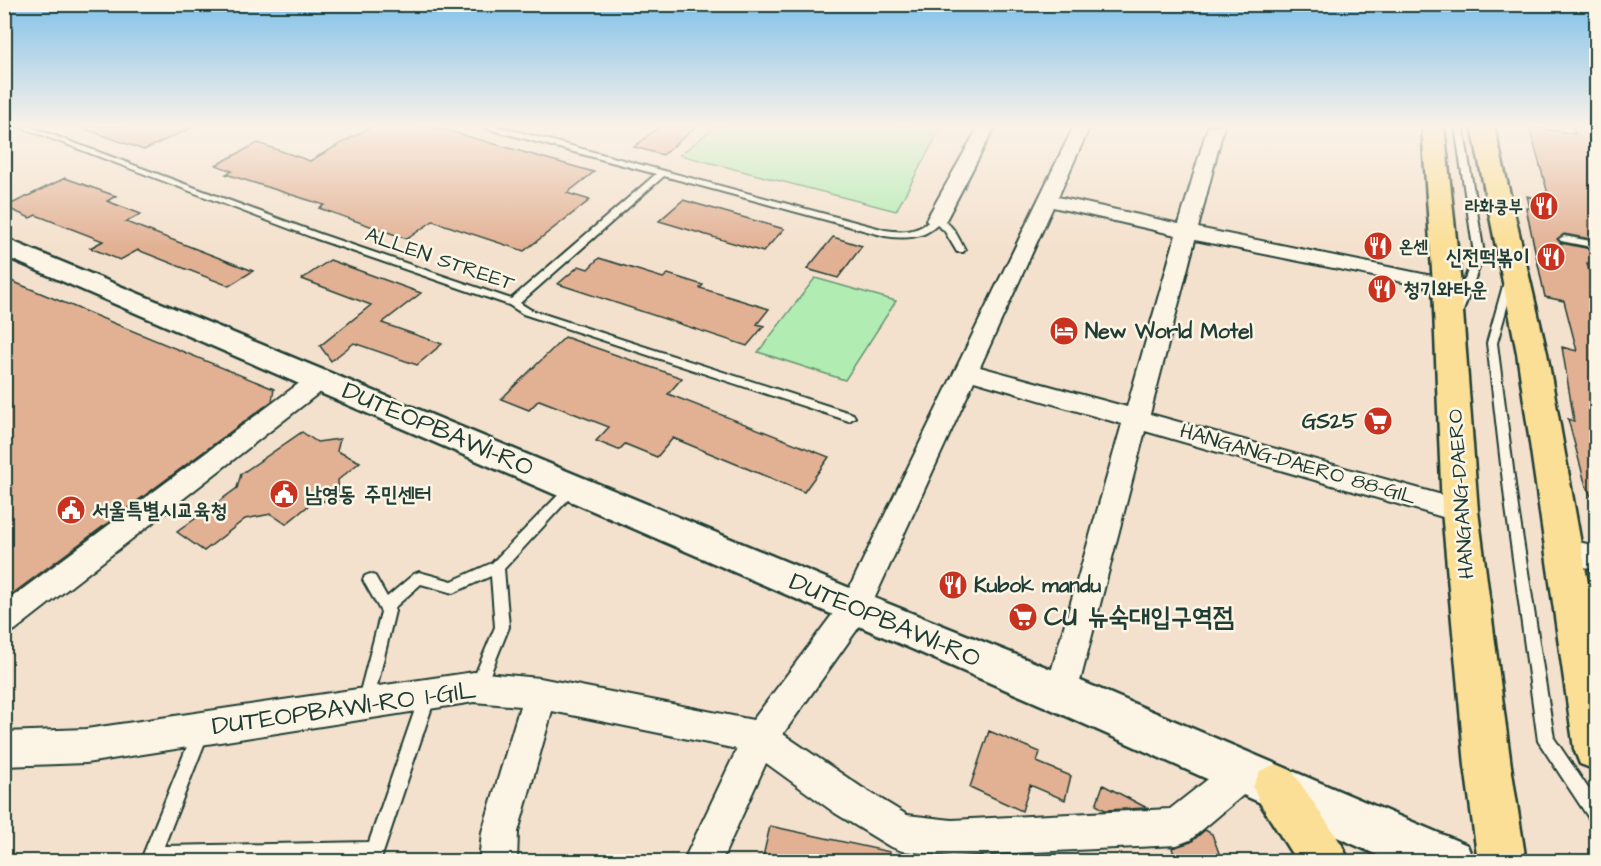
<svg xmlns="http://www.w3.org/2000/svg" width="1601" height="866" viewBox="0 0 1601 866" font-family="'Architects Daughter','Poor Story',sans-serif">
<style>
.green{fill:#b1edb3;stroke:#689574;stroke-width:1.5}
.building{fill:#e2b194;stroke:#1f3d34;stroke-width:1.5}
.lines{fill:none;stroke-linecap:round;stroke-linejoin:round}
.service-casing{stroke:#1f3d34;stroke-width:4}
.minor-casing{stroke:#1f3d34;stroke-width:4}
.secondary-casing{stroke:#1f3d34;stroke-width:5}
.primary-casing{stroke:#1f3d34;stroke-width:5}
.service{fill:#fcf5e5;fill-rule:evenodd}
.minor{fill:#fcf5e5;fill-rule:evenodd}
.secondary{fill:#fcf5e5;fill-rule:evenodd}
.primary{fill:#fbdf96;fill-rule:evenodd}
.labels{text-anchor:middle;dominant-baseline:central;stroke-width:5;stroke-linejoin:round;paint-order:stroke}
.far-poi-label{font-size:18px;font-weight:bold;fill:#1f3d34;stroke:#fcf5e5;text-anchor:end}
.poi-label{font-size:21px;font-weight:bold;fill:#1f3d34;stroke:#fcf5e5;text-anchor:start}
.street-label{font-size:21px;fill:#1f3d34;stroke:#fcf5e5}
.near-street-label{font-size:26px;fill:#1f3d34;stroke:#fcf5e5}
.near-poi-label{font-size:26px;font-weight:bold;fill:#1f3d34;stroke:#fcf5e5;text-anchor:start}
</style>
<rect width="100%" height="100%" fill="#f4e1cd"/>
<filter id="ink" filterUnits="userSpaceOnUse"><feTurbulence type="fractalNoise" baseFrequency=".0167" numOctaves="2"/><feDisplacementMap in="SourceGraphic" scale="12" xChannelSelector="R" yChannelSelector="G"/><feConvolveMatrix kernelMatrix="1 2 1 2 8 2 1 2 1" color-interpolation-filters="sRGB"/></filter>
<g filter="url(#ink)">
<path class="green" d="M716 126H942L896 211 680 155Z
M815 278 896 301 845 380 758 352Z"/>
<path class="building" d="M85 126H195L144 150 85 129Z
M372 126H431L594 172 567 193 590 200 524 251 433 221 407 239 319 208 324 205 226 174 232 171 216 165 258 143 310 161Z
M660 126H697L663 155 634 147Z
M1529 126 1575 134 1572 126H1596V240L1564 234 1557 239 1561 243 1596 250V265L1587 263 1596 298V495L1591 496 1585 483 1568 419 1574 421 1562 347 1577 351 1564 301 1545 297 1526 208H1530L1527 196 1550 201Z
M65 178 116 196 107 201 141 214 126 222 253 271 229 286 138 250 120 260 90 248 103 241 36 215 30 218 5 207Z
M683 200 784 229 763 252 659 221Z
M833 237 862 246 838 278 807 269Z
M599 258 663 278 668 274 703 285 700 288 769 309 757 324 764 326 747 346 558 284 579 266 588 269Z
M330 260 421 293 382 323 442 344 417 365 354 343 331 361 320 346 371 305 302 279Z
M4 278 274 389 272 401 4 600Z
M565 337 682 378 668 394 829 457 804 492 673 438 657 457 625 444 619 450 596 441 609 427 539 400 529 410 501 399Z
M302 432 317 442 340 439 337 451 360 462 338 480 339 500 313 502 286 524 271 514 245 519 204 551 177 532 237 488 241 474Z
M989 731 1040 752 1037 762 1071 776 1065 800 1030 785 1022 811 970 787Z
M1103 785 1147 808 1105 810 1096 805Z
M770 826 890 852 889 861H762Z
M1205 830 1212 834 1222 861H1176L1172 848 1191 842Z"/>
<g class="lines">
<g class="service-casing">
<path id="service" d="M18 126H28L320 234 511 299 656 174 485 128 484 126H496L885 230C904 233 919 232 933 218 950 217 958 237 965 250L963 252H957L944 230 937 225C923 239 904 239 885 236L664 176 520 303 531 310 853 414 855 417 849 421 523 314 509 305 314 238Z
M1455 126H1463L1484 254 1462 314 1457 317 1452 314 1474 254Z
M1564 236 1596 242V248L1561 241 1559 239Z
M1509 279 1514 282 1497 343 1518 508 1554 738 1596 800V822L1590 820 1538 741 1506 508 1487 343 1504 282Z
M573 482 577 484 579 487 577 490 504 569 509 627 483 692 478 694 473 692 470 687 495 627 491 576 453 593 421 584 394 608 395 611 373 703 370 708 365 710 360 708 357 703 381 612 363 580 365 576 370 574 375 576 387 597 414 574 419 572 452 581 492 563 569 484Z
M428 688 433 690 436 695 380 862H362L363 860 140 862 195 727 201 724 207 727 209 732 164 846 369 842 420 695 423 690Z"/>
</g>
<g class="minor-casing">
<path id="minor" d="M979 126H995L946 220 943 224H929L926 220Z
M1074 126H1090L1058 197 1179 224 1208 126H1224L1198 228 1447 279 1455 280 1458 285 1455 290 1447 291 1195 240 1150 414 1460 500 1470 503 1474 511 1470 519 1460 522 1145 431 1077 693 1073 704 1061 708 1049 704 1045 693 1122 424 974 381 866 617 783 734 861 787 907 815 952 820 1170 809 1231 761 1243 756 1255 761 1260 773 1255 785 1190 840 1177 845 952 856 902 851 889 846 835 813 766 763 721 862H683L737 749 552 711 518 832 517 862H479L482 832 520 706 474 702 86 763 4 766V732L86 729 474 672 540 678 753 720 844 599ZM1053 207 1176 235 1127 407 980 367Z
M321 371 329 373 333 379 329 385 15 630 4 634V603L313 373Z
M1565 539 1596 546V570L1555 559 1551 551 1555 543Z"/>
</g>
<g class="secondary-casing">
<path id="secondary" d="M4 238 869 596 1076 679 1467 845 1474 862H1393L1046 707 4 256Z"/>
</g>
<g class="primary-casing">
<path id="primary" d="M1422 126H1444L1461 285 1478 511 1511 766 1526 862H1478L1465 766 1442 511 1433 285Z
M1472 126H1494L1547 353 1596 628V770L1580 764 1574 749 1517 353Z
M1276 764 1292 771 1342 845 1349 862H1297L1260 803 1253 787 1260 771Z"/>
</g>
<use href="#service" class="service"/>
<use href="#minor" class="minor"/>
<use href="#secondary" class="secondary"/>
<use href="#primary" class="primary"/>
</g>
</g>
<linearGradient id="sky" x2="0" y2="1"><stop stop-color="#83c2ea"/><stop offset="0.51" stop-color="#faf2e8"/><stop offset="1" stop-color="#faf2e8" stop-opacity="0"/></linearGradient>
<rect width="1601" height="247" fill="url(#sky)"/>
<defs>
<g id="restaurant-disc" transform="scale(1.5)"><circle r="9.5" fill="#c8321e" stroke="#fcf5e5"/><path d="M-5-6h1v4h1v-4h1v4h1v-4h1v5L-1.5 .5V6h-2V.5L-5-1ZM5-6V6H3V1.5H1.5Q1.5-4 5-6Z" fill="#fff"/></g>
<g id="hotel-disc" transform="scale(1.5)"><circle r="9.5" fill="#c8321e" stroke="#fcf5e5"/><path d="M-6-4.5h1.5V1H6V5H4.5V3h-9V5H-6ZM-4 0a1.8 1.8 0 1 1 3.6 0ZM.5 0V-2.5h3Q6-2.5 6 0Z" fill="#fff"/></g>
<g id="supermarket-disc" transform="scale(1.5)"><circle r="9.5" fill="#c8321e" stroke="#fcf5e5"/><path d="M-6-5.5h2.5l.6 2H6L4.5 2H-2.5L-4.4-4H-6ZM-1.5 3.2a1.3 1.3 0 1 0 .1 0ZM3 3.2a1.3 1.3 0 1 0 .1 0Z" fill="#fff"/></g>
<g id="civic-disc" transform="scale(1.5)"><circle r="9.5" fill="#c8321e" stroke="#fcf5e5"/><path d="M-.6-6.5H3V-4.5H.6V-3L4-1V1h2V6H-6V1h2V-1L-.6-3ZM-1.2 2.5V6h2.4V2.5Z" fill="#fff"/></g>
</defs>
<g fill-rule="evenodd">
<use href="#restaurant-disc" x="1544" y="206"/>
<use href="#restaurant-disc" x="1378" y="246"/>
<use href="#restaurant-disc" x="1551" y="257"/>
<use href="#restaurant-disc" x="1382" y="289"/>
<use href="#hotel-disc" x="1064" y="331"/>
<use href="#supermarket-disc" x="1378" y="421"/>
<use href="#civic-disc" x="284" y="494"/>
<use href="#civic-disc" x="71" y="510"/>
<use href="#restaurant-disc" x="953" y="585"/>
<use href="#supermarket-disc" x="1023" y="617"/>
</g>
<g class="labels">
<g class="far-poi-label">
<text x="1523" y="206">라화쿵부</text>
<text x="1399" y="246" text-anchor="start">온센</text>
</g>
<g class="poi-label">
<text x="1530" y="257" text-anchor="end">신전떡볶이</text>
<text x="1403" y="289">청기와타운</text>
<text x="1085" y="331">New World Motel</text>
<text x="1357" y="421" text-anchor="end">GS25</text>
<text x="305" y="494">남영동 주민센터</text>
<text x="92" y="510">서울특별시교육청</text>
<text x="974" y="585">Kubok mandu</text>
</g>
<g class="street-label">
<text transform="translate(440 259) rotate(19)">ALLEN STREET</text>
<text transform="translate(1298 464) rotate(16)">HANGANG-DAERO 88-GIL</text>
<text transform="translate(1461 494) rotate(-94)">HANGANG-DAERO</text>
</g>
<g class="near-street-label">
<text transform="translate(438 429) rotate(23)">DUTEOPBAWI-RO</text>
<text transform="translate(885 620) rotate(23)">DUTEOPBAWI-RO</text>
<text transform="translate(344 708) rotate(-8)">DUTEOPBAWI-RO 1-GIL</text>
</g>
<g class="near-poi-label">
<text x="1044" y="617">CU 뉴숙대입구역점</text>
</g>
</g>
<rect width="1601" height="866" fill="none" stroke="#fcf5e5" stroke-width="24"/>
<rect x="12" y="12" width="1577" height="842" fill="none" stroke="#1f3d34" stroke-width="2" filter="url(#ink)"/>
</svg>
